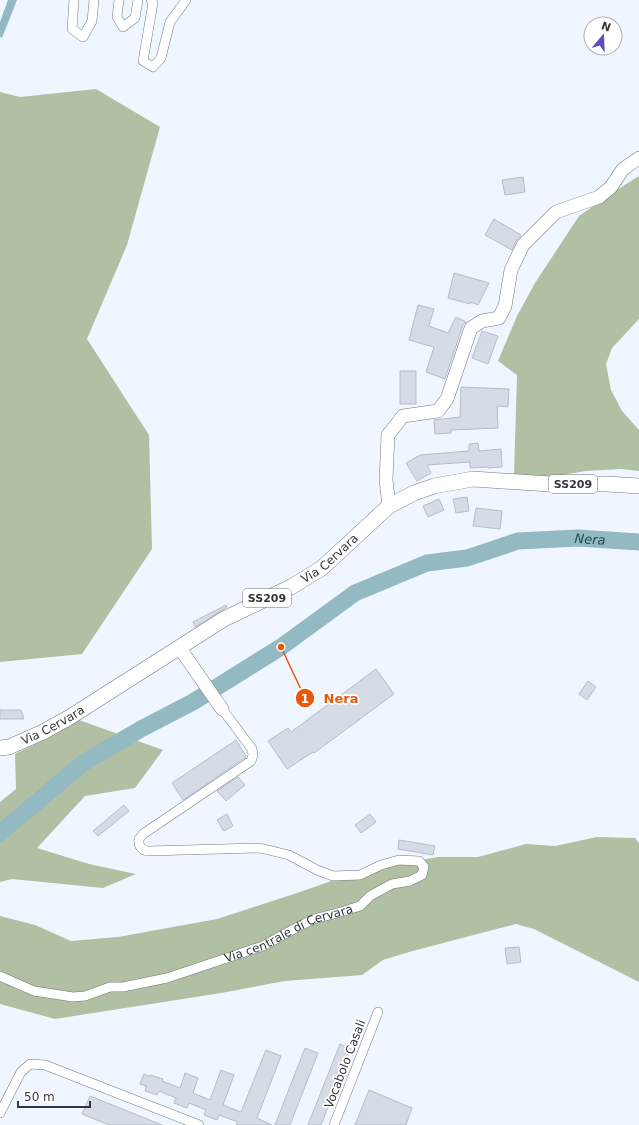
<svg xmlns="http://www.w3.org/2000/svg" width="639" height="1125" viewBox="0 0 639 1125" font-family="'DejaVu Sans',sans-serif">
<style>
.forest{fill:#b1bfa2}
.water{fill:#93b9c3}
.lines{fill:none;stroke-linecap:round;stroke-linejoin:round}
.river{stroke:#93b9c3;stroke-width:17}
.building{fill:#d6dce5;stroke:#b7bcc5}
.street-casing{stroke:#747981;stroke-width:10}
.secondary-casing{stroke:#747981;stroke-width:14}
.primary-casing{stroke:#747981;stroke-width:16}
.street{stroke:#fff;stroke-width:9}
.secondary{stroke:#fff;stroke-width:13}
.primary{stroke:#fff;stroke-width:15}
.labels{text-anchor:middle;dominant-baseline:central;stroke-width:3.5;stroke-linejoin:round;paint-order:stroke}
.shield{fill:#fff;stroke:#717375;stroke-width:1}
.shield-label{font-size:11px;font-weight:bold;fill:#34373a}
.street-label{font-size:12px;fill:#34373a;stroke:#fff}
.water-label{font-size:13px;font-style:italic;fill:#1b505c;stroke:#fff}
.leader{fill:none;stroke:#e8590c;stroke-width:1.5}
.callout-dot{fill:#e8590c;stroke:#fff;stroke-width:1.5}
.mark-label{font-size:12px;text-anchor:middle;font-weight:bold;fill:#fff}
.callout-label{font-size:13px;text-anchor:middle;font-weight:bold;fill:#e8590c;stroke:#fff;stroke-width:3.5;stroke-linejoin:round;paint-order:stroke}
</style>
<rect width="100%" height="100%" fill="#f0f6ff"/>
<path class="forest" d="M96 89 160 127 127 245 87 339 149 435 152 549 82 654 0 662V92L20 97Z
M639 176V319L612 348 606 364 611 390 622 411 639 430V471L621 469 585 471 551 477 514 474 517 375 498 361 517 316 535 283 579 216 612 193Z
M79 720 163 750 135 788 85 796 37 848 89 864 136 874 103 888 12 879 0 882V802L16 789 15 754 50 737Z
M597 837 635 838 639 843V982L534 929 516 924 409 952 383 960 362 975 285 981 221 993 55 1019 0 1004V916L35 925 71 941 118 937 217 919 300 892 360 871 438 857H478L526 844 555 846Z"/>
<path class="water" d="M8 0H17L2 38 0 37V22Z"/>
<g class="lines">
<path class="river" id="s1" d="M0 833 83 763 141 729 193 702 281 647 355 593 427 563 467 558 518 541 578 538 639 542"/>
</g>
<path class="building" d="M523 177 525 192 505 195 502 180Z
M494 219 521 235 516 241 512 250 485 235Z
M454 273 489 283 478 305 471 302 470 304 448 298Z
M418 305 434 309 429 326 448 333 456 317 466 322 463 325 445 379 426 372 434 347 409 340Z
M482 331 498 336 488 364 472 358Z
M400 371H416V404H400Z
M461 387 509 389 508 407 497 406 498 428 451 430V433L435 434 434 420 460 417Z
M478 443 479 451 501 449 502 467 488 468V467L470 468V462L427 465 431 473 417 481 406 463 420 455 469 451V444Z
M467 497 469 511 456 513 453 499Z
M439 499 444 510 428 517 423 506Z
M476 508 502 511 500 529 473 526Z
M226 605 227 607 195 627 193 622Z
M376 669 394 694 314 753 313 752 287 769 268 741 288 728 291 732Z
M588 681 596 687 587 700 579 694Z
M0 710H21L24 719H0Z
M236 740 246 756V757L183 800 172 783Z
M238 777 245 785 226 801 217 791Z
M124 805 129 811 98 836 93 831Z
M227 814 233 826 224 831 217 820Z
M370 814 376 822 361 833 355 825Z
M399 840 435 846 433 855 398 849Z
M519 947 521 962 507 964 505 948Z
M340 1044 351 1049 321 1125H308Z
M305 1048 318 1053 290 1125H275Z
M266 1050 281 1056 257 1118 272 1125H236L238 1122 219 1115 217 1120 204 1115 206 1110 189 1103 187 1108 174 1103 176 1098 159 1091 157 1095 145 1091 146 1086 140 1084 144 1074 150 1077V1075L163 1079 162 1081 180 1088 185 1073 198 1078 193 1093 210 1100 221 1070 234 1075 223 1105 241 1112Z
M369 1090 412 1108 406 1125H355Z
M90 1096 162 1125H109L82 1114Z"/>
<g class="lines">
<g class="street-casing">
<g id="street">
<path d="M74 0 72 29 83 37 92 21 94 0"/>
<path d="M119 0 117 17 123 27 135 18 138 0"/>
<path d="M151 0 153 3 143 61 153 67 161 58 170 22 186 0"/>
<path id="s2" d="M0 976 34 991 73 997 85 996 110 987H123L167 978 263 946 294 929 314 919 341 912 360 906 370 896 392 884 410 881 422 875 424 867 419 861 399 860 381 865 360 875 333 876 317 870 289 855 260 848 149 851C142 851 138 846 139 839L143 834 251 761 253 755 252 749 222 709"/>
<path d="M0 1113 21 1072 30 1064 45 1065 199 1125"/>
<path d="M334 1125 378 1012"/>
</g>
</g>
<g class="secondary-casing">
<path id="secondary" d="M389 506 386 480 388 435 403 416 438 411 447 399 471 328 482 321 499 318 505 306 511 270 523 245 556 212 599 197 611 187 623 169 639 158
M179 647 222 709"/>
</g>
<g class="primary-casing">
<g id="primary">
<path id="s3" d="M0 748 9 747 43 732 70 717 224 619 291 587 322 568 389 506 414 493 434 486 473 479 550 484H607L639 486"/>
</g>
</g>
<use href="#street" class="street"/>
<use href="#secondary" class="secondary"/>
<use href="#primary" class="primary"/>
</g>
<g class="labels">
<g class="shield">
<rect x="549" y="475" width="48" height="18" rx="3"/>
<rect x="243" y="589" width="48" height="18" rx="3"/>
</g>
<g class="shield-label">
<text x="573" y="484">SS209</text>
<text x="267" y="598">SS209</text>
</g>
<g class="street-label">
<text stroke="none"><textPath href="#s3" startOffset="382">Via Cervara</textPath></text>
<text stroke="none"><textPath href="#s3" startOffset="58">Via Cervara</textPath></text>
<text stroke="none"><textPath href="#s2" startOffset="303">Via centrale di Cervara</textPath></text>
<text transform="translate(345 1064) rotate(-69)">Vocabolo Casali</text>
</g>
<g class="water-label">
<text stroke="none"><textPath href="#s1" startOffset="674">Nera</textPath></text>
</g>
</g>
<path class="leader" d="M281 647L305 698"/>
<g class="callout-dot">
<circle cx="281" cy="647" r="4"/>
<circle cx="305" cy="698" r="10"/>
</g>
<g class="mark-label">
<text x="305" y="703">1</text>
</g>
<g class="callout-label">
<text x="341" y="703">Nera</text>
</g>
<g transform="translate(603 36) rotate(19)"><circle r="19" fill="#ffffff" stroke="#aeafb0"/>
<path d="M0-3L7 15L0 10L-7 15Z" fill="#604bc3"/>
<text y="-6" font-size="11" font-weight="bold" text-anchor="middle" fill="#34373a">N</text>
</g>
<path d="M18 1101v6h72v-6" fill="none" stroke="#34373a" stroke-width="2"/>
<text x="24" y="1101" font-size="12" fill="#34373a" stroke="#ffffff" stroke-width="3" paint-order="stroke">50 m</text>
</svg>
